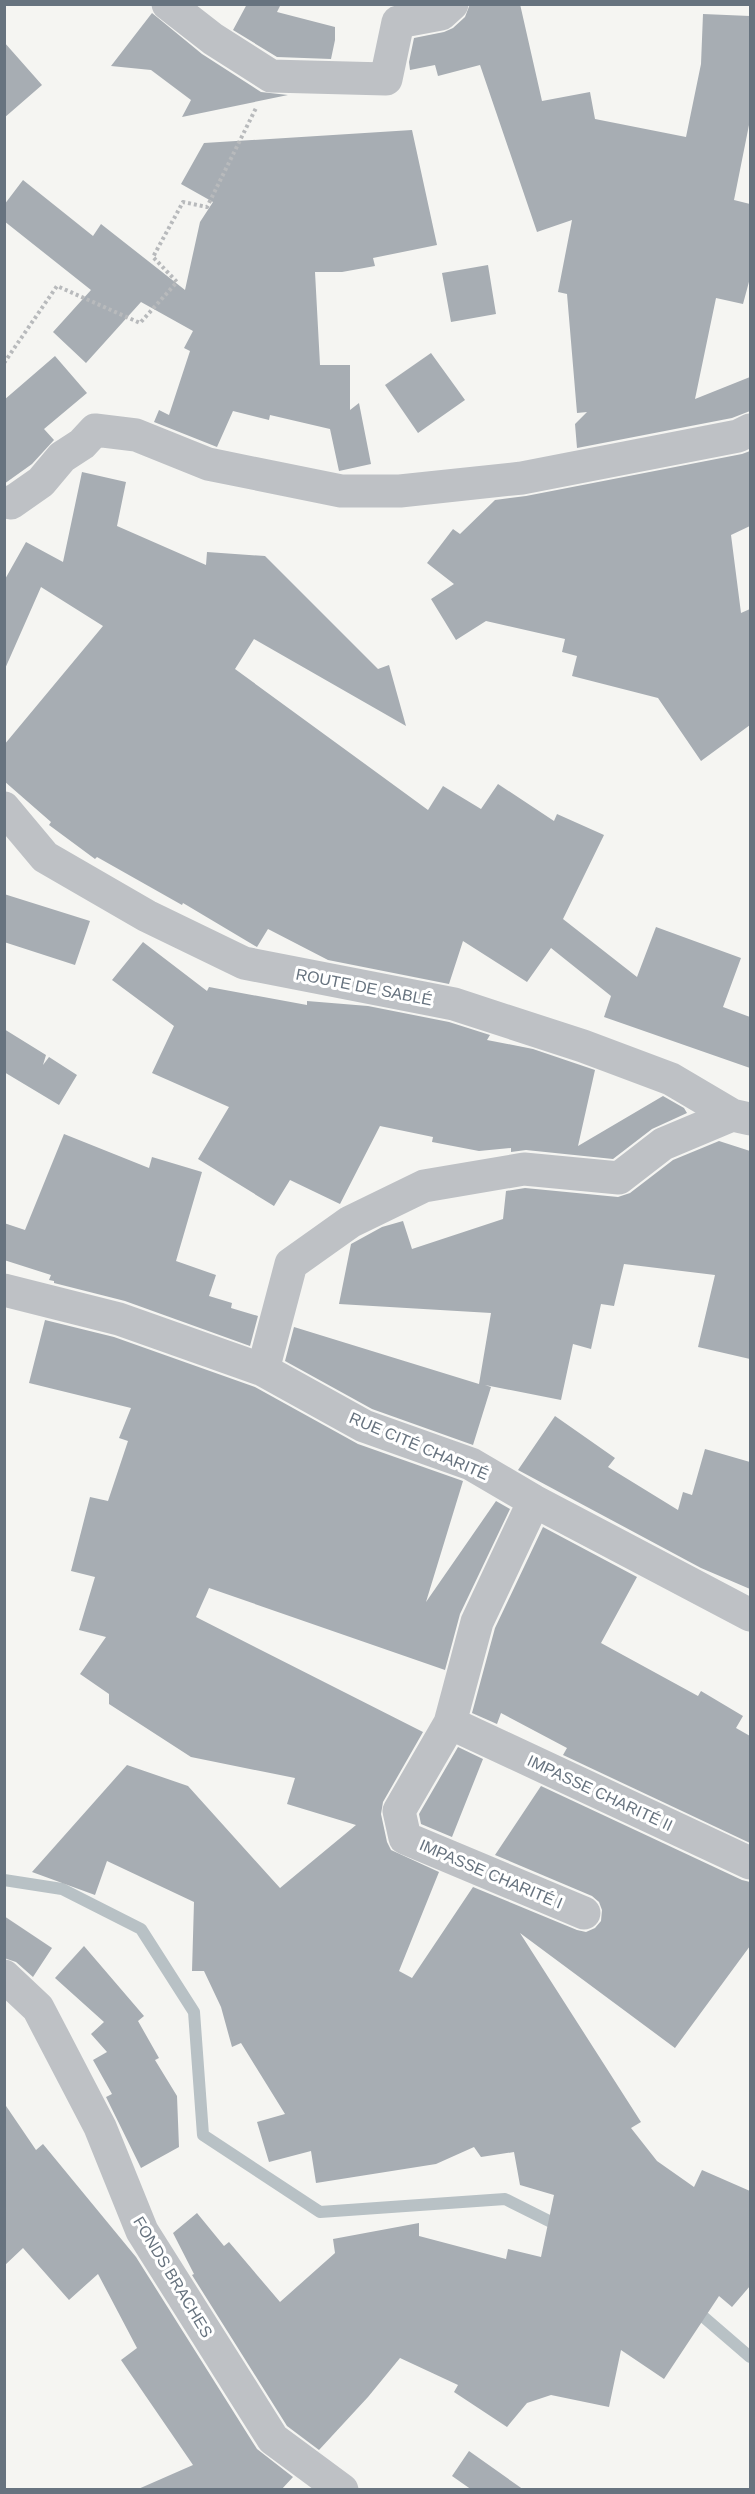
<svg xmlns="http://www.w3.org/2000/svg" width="755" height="2494" viewBox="0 0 755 2494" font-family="Arial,sans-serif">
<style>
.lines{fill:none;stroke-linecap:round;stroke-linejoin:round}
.stream{stroke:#b8c1c5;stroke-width:12}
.building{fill:#a7adb3}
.path{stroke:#b8babc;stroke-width:4;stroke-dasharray:3 3;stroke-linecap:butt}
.minor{stroke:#bec1c5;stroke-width:33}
.labels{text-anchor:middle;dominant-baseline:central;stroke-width:6;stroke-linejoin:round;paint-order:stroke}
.street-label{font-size:16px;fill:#67737f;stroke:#fff}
</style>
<rect width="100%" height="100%" fill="#f5f5f2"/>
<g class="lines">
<path class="stream" d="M4 1880 62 1889 141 1929 194 2012 203 2135 320 2212 505 2199 563 2228
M692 2307 750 2357"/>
</g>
<path class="building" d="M247 4H281L277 12 335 27V40L331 59 277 57 233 30Z
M470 4H520L542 101 590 92 595 119 686 137 701 64 703 14 750 16V120L734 200 750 204V278L743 304 716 298 695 399 750 377V411L732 418 577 448 575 424 587 412 577 413 567 294 558 292 572 220 537 232 480 65 438 76 435 65 410 70 409 62 414 38 444 32 453 28 465 17Z
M152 13 202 54 261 92 288 95 182 117 191 100 151 70 111 66Z
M4 42 42 85 4 118Z
M412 130 437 245 373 258 375 266 342 272H315L320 365H350V410L359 403 371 464 339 471 330 429 270 415 269 420 233 411 217 447 154 422 159 410 169 415 190 351 184 348 193 331 141 302 86 363 53 332 91 290 4 221V205L23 180 93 236 101 224 185 290 200 222 213 202 181 184 204 143Z
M488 265 496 314 451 322 442 273Z
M431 353 465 400 418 433 385 385Z
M55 356 87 393 44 429 54 440 32 464 4 484V400Z
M750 451V526L731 535 741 613 750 609V725L701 761 658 698 572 676 577 656 562 652 565 639 486 621 456 640 431 599 454 584 427 563 453 529 460 534 495 500 526 496 742 454Z
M82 472 126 482 117 526 206 565 207 552 265 556 378 669 389 665 406 726 254 639 235 669 428 810 443 786 481 809 498 784 554 821 557 814 604 835 563 919 637 977 656 927 741 958 723 1007 750 1017V1068L604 1017 611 996 551 948 527 982 463 941 449 984 328 960 268 929 257 947 183 903 182 905 97 857 95 859 49 825 51 822 4 781V745L103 626 41 587 4 671V581L26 542 63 562Z
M4 894 90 921 75 965 4 942Z
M143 942 207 991 209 987 307 1005V1001L368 1006 449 1022 490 1035 487 1040 533 1049 595 1070 578 1146 663 1096 684 1108 687 1113 652 1129 613 1159 526 1150 511 1152V1148L479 1151 432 1142 433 1137 380 1126 340 1204 290 1180 274 1206 198 1159 229 1107 152 1073 174 1026 112 980Z
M4 1029 46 1055 43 1065 49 1057 77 1075 59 1105 4 1072Z
M64 1134 149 1168 152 1157 202 1172 176 1261 216 1275 209 1296 232 1303 231 1308 258 1316 250 1346 125 1301 54 1283V1281L49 1280 51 1275 4 1260V1223L25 1230Z
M719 1141 750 1151V1359L698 1347 715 1275 624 1264 614 1306 601 1304 591 1349 573 1344 561 1400 485 1385 491 1387 473 1445 372 1409 285 1361 294 1327 479 1384 491 1313 339 1304 351 1244 382 1227 403 1221 412 1249 503 1219 506 1191 525 1188 618 1197 630 1193 673 1160Z
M45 1320 114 1337 255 1387 358 1444 463 1481 426 1602 496 1501 510 1509 460 1614 445 1670 209 1588 196 1617 423 1732 383 1802 381 1814 387 1842 391 1850 439 1872 399 1971 412 1978 473 1887 577 1930 586 1932 595 1928 601 1921 602 1910 599 1902 592 1896 495 1855 541 1786 742 1880 750 1882V1946L675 2048 520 1933 641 2122 631 2128 657 2161 694 2187 702 2170 750 2191V2286L732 2307 719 2296 664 2379 621 2350 609 2407 551 2395 527 2403 507 2427 454 2392 458 2385 400 2358 368 2397 319 2450 287 2426 192 2275 194 2274 173 2233 197 2213 224 2246 229 2242 280 2302 335 2253 333 2239 419 2223V2236L506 2259 508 2249 541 2257 554 2195 520 2185 514 2152 481 2157 474 2147 436 2164 316 2183 311 2151 269 2162 257 2122 285 2114 241 2043 232 2047 221 2007 204 1971H192L194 1902 107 1861 95 1895 32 1872 127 1765 188 1786 280 1888 356 1825 287 1804 295 1778 191 1757 109 1704V1694L80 1674 106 1637 79 1630 95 1577 71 1571 90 1497 108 1501 128 1441 119 1438 131 1408 29 1383Z
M555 1416 615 1458 608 1467 678 1510 683 1492 692 1495 705 1449 750 1462V1589L701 1568 518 1470Z
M543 1527 637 1577 601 1643 698 1696 701 1691 743 1716 736 1728 750 1736V1843L563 1755 567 1748 501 1713 497 1724 472 1713 495 1628Z
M458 1747 483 1759 452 1837 421 1824 419 1814Z
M4 1916 52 1948 33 1977 16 1962 4 1958Z
M84 1946 144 2016 138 2021 159 2058 155 2060 177 2096 179 2147 141 2168 106 2097 112 2094 93 2060 107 2052 91 2034 104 2022 55 1978Z
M4 2103 36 2150 43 2144 136 2257 257 2449 293 2477 281 2490H136L193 2465 121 2360 137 2348 98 2274 69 2300 23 2248 4 2266Z
M469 2451 524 2490H472L452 2476Z"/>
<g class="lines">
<path class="path" d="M4 363 57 286 140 323 177 282 153 257 183 202 207 207 256 108"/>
<path class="minor" d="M168 4 213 39 271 76 386 79 398 22 441 14 452 4
M4 502 11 503 41 482 62 457 82 444 95 430 136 435 208 464 341 491H400L522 478 738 436 750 430
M4 808 45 857 147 916 244 963 454 1004 583 1046 671 1079 732 1115 750 1119
M4 1290 119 1319 263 1370 364 1426 471 1464 534 1501 750 1615
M263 1370 291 1264 350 1222 424 1186 524 1169 619 1178 663 1144 732 1115
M534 1501 477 1622 450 1723 399 1811 405 1838 584 1913
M450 1723 750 1863
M4 1976 38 2008 100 2127 142 2231 273 2439 342 2490"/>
</g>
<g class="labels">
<g class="street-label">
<text transform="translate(364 987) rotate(11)">ROUTE DE SABLÉ</text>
<text transform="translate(419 1446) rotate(23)">RUE CITÉ CHARITÉ</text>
<text transform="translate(600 1793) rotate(25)">IMPASSE CHARITÉ II</text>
<text transform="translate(491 1874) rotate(23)">IMPASSE CHARITÉ I</text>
<text transform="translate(173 2277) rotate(59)">FONDS BRACHES</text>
</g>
</g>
<rect width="755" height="2494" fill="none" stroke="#67737f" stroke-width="12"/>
</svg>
